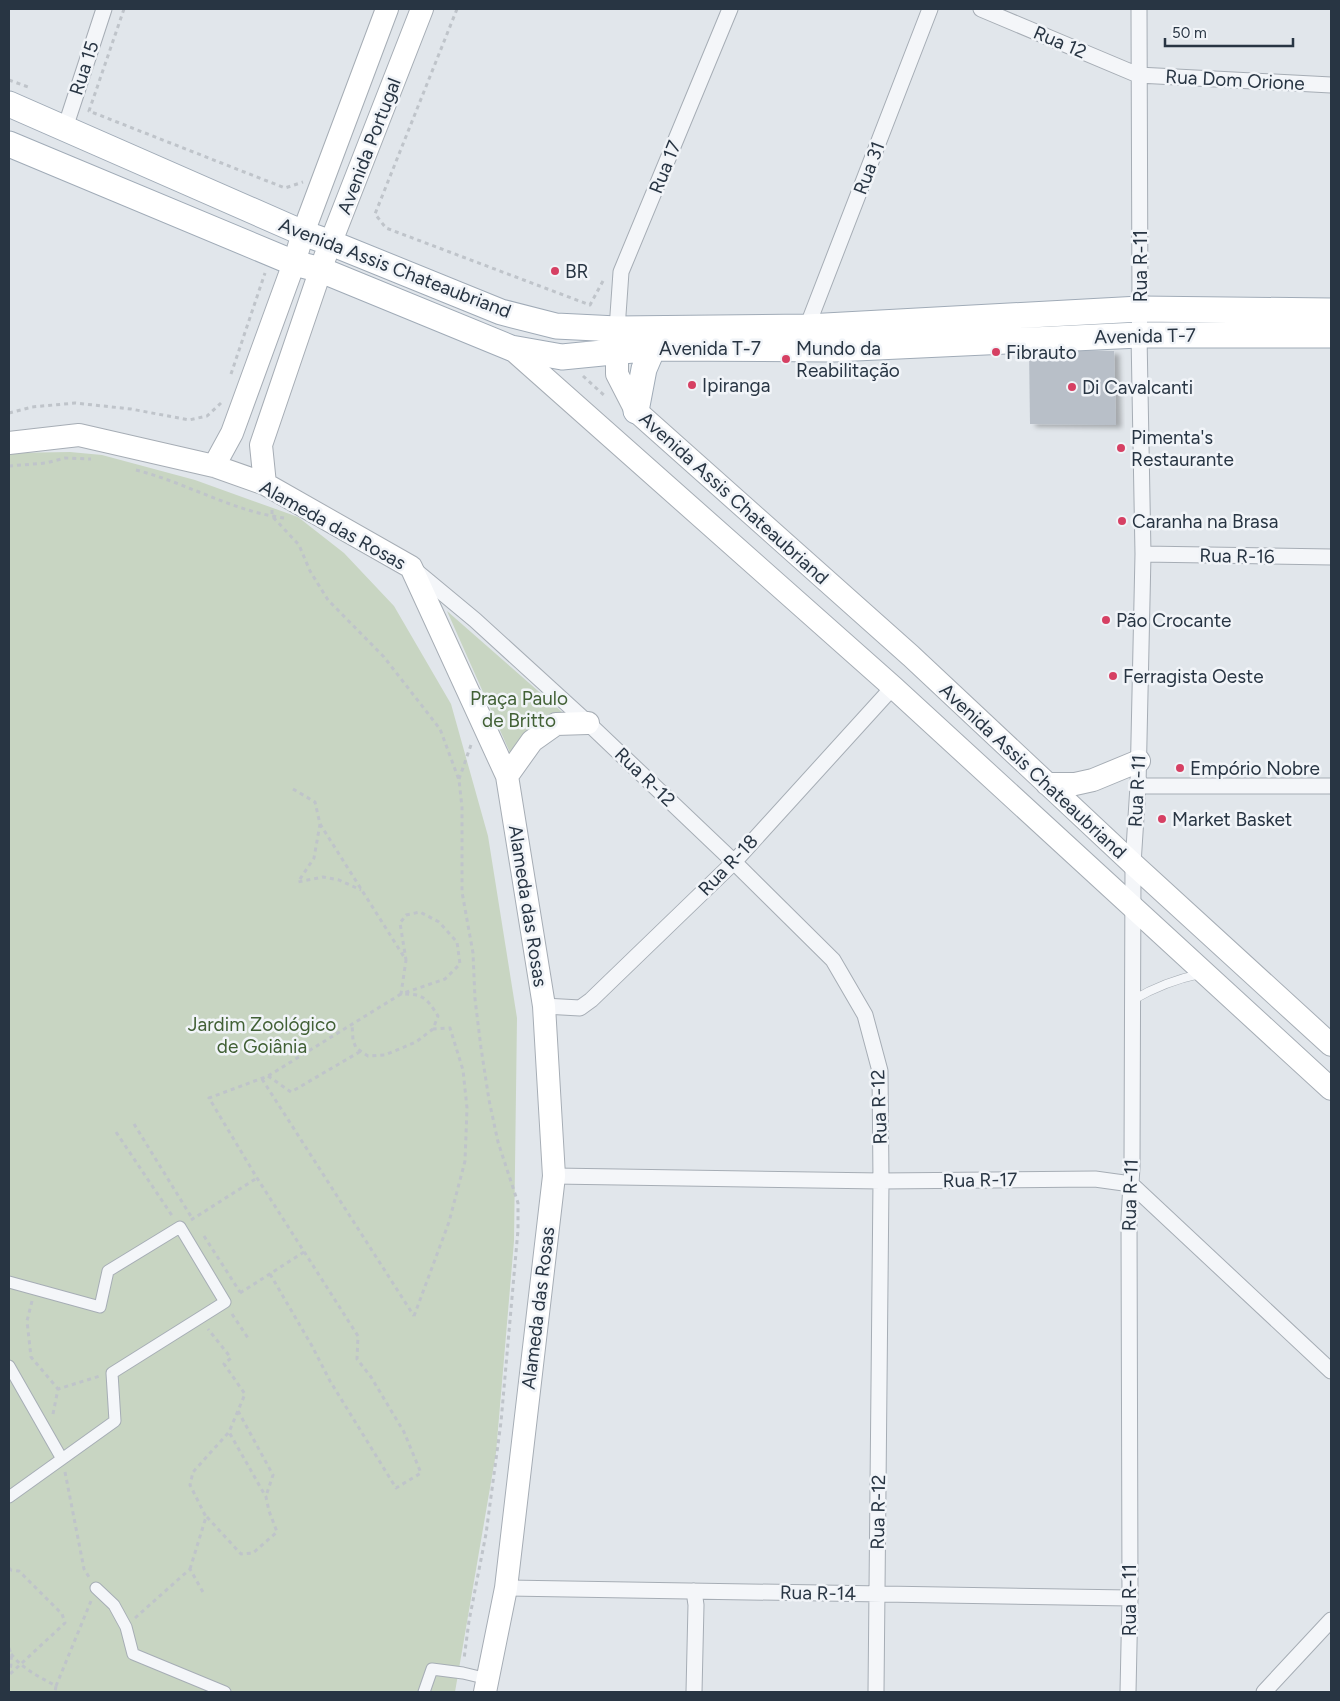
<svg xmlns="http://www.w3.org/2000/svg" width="1340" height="1701" viewBox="0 0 1340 1701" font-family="Figtree,sans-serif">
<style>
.green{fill:#c8d5c2}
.building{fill:#b8bfc8;filter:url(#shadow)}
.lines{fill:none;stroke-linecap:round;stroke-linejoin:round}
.service-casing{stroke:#a6adb5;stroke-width:9}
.pedestrian-casing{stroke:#a6adb5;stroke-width:13}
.minor-casing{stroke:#a6adb5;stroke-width:17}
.secondary-casing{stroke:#a6adb5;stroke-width:24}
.primary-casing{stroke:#a0abb7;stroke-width:27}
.path{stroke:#bfc4ca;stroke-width:3;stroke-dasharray:4 4;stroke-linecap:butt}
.service{stroke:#f4f6f9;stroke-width:8}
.pedestrian{stroke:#f4f6f9;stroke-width:11}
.minor{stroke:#f4f6f9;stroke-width:15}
.secondary{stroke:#fff;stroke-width:22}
.primary{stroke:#fff;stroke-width:25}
.poi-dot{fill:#d64063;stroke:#f1f4f8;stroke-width:2}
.labels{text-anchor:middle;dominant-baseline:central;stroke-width:5;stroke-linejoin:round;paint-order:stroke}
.street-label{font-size:19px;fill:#283543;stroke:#f1f4f8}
.poi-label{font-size:19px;fill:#283543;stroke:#f1f4f8;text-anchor:start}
.park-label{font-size:19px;fill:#416035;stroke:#f1f4f8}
</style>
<defs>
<filter id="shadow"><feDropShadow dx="5.5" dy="3" stdDeviation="2.5" flood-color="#0004"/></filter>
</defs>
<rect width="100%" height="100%" fill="#e1e6eb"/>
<path class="green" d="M70 452 102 455 195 480 298 517 344 553 394 606 451 704 488 836 517 1018 514 1241 496 1453 455 1692H9V453Z
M447 611 562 712 535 731 511 755Z"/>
<path class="building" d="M1029 349 1114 351 1116 425 1030 424Z"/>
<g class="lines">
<g class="service-casing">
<path id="service" d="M1133 1000C1155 987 1176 979 1200 974"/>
</g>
<g class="pedestrian-casing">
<path id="pedestrian" d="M9 1282 100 1307 108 1271 180 1227 225 1302 112 1373 115 1421 9 1497
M9 1366 62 1459
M96 1588 114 1605 126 1627 133 1654 225 1692
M424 1692 432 1669 463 1673 488 1679"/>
</g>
<g class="minor-casing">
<path id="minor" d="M981 9 1138 75 1331 85
M65 128 104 9
M807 327 930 9
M617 329 621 272 730 9
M1143 554 1331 557
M416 571 475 620 588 723 734 862 833 960 865 1015 880 1071 881 1181 876 1692
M1138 786H1331
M544 1006 580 1008 591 1000 734 862 893 687
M554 1176 881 1181 1095 1179 1131 1184 1331 1371
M506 1588 1130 1598
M694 1692 696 1605 694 1591
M1128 1692 1130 1598 1129 1218 1132 1167 1133 864 1138 786 1143 554 1139 335 1140 309 1139 9
M1264 1692 1331 1620"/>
</g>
<g class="secondary-casing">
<path id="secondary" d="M617 335V374L636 411 911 656 1133 864 1331 1045
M511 348 893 687 1331 1089
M9 443 79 435 214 466 265 484 411 567 507 776 544 1006 554 1176 506 1588 485 1692
M214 466 232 433 294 263 303 233 387 9
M265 484 261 445 325 257 422 9
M507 776 532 741 556 724 588 723
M1047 784H1075L1093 780 1139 761"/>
</g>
<g class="primary-casing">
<path id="primary" d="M9 104 303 233 331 243 501 312 556 326 617 329 807 327 1140 309 1331 311
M9 144 294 263 321 270 511 348 562 357 653 348 834 349 1139 335H1331
M636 411 644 369 653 348"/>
</g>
<path class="path" d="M124 9 89 111 285 188 303 182
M457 9 375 214 386 228 590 305 604 279
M9 80 28 87
M231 374 265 273
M583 376 606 397
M9 413 32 407 75 403 131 409 189 420 207 416 221 403
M9 466 46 463 65 458 91 459
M136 470C187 483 232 511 284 518
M272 510V516L299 545 310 571 328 600 384 657 440 729 459 780 462 807V892L473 953 475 999 481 1048 489 1100 498 1142 518 1203V1230L501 1422 486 1534 469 1621 464 1659
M459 779 471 745
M293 789 315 802 320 824 314 858 298 882 323 877 339 880 361 890
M320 824 406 960 401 994 445 979 460 964 457 942 439 922 420 912 406 915 400 923 406 960
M268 1076 291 1092 361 1051
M262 1079 414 1316
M134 1124 192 1218
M116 1132 173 1217
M191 1220 257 1178
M204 1236 240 1292
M270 1274 312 1346 330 1381 396 1488 421 1473 404 1432 371 1377 357 1359 358 1336 257 1178 209 1098 268 1076 401 994C423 994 426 997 438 1016L433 1029 416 1042 385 1055 368 1056 356 1048 353 1040 352 1024
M240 1293 304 1252
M32 1301 27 1321 31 1357 58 1389
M232 1314 248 1338
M414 1316 449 1222 465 1161 467 1108 463 1070 450 1028 433 1029
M238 1411 273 1475 266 1496
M53 1414 58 1389 100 1376
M65 1472 84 1569 89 1577
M207 1517 241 1554 253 1553 277 1532 269 1511 266 1497 229 1432
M9 1568 11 1570 19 1571 62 1614 65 1623 9 1675
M190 1569 206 1517 190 1485 193 1472 229 1432 245 1394 224 1364 231 1358 208 1329
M135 1618 190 1569 204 1594
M9 1648C12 1656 12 1664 9 1673
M11 1654C24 1670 38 1676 56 1686L55 1692
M56 1686 91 1601"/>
<use href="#service" class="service"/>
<use href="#pedestrian" class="pedestrian"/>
<use href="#minor" class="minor"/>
<use href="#secondary" class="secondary"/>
<use href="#primary" class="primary"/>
</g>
<g class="poi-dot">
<circle cx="555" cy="271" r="5"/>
<circle cx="996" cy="352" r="5"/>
<circle cx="786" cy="359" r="5"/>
<circle cx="692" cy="385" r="5"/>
<circle cx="1072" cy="387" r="5"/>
<circle cx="1121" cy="448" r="5"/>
<circle cx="1122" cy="521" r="5"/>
<circle cx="1106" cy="620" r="5"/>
<circle cx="1113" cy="676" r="5"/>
<circle cx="1180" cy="768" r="5"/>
<circle cx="1162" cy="819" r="5"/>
</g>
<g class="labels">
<g class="street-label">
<text transform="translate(1060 42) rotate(23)">Rua 12</text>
<text transform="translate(84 68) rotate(-72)">Rua 15</text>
<text transform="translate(1235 80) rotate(3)">Rua Dom Orione</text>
<text transform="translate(369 146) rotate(-69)">Avenida Portugal</text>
<text transform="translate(665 167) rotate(-68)">Rua 17</text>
<text transform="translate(869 168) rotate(-69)">Rua 31</text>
<text transform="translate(1140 266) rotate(-90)">Rua R-11</text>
<text transform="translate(395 268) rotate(21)">Avenida Assis Chateaubriand</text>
<text transform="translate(1145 336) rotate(-1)">Avenida T-7</text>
<text x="710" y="348">Avenida T-7</text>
<text transform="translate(734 498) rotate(42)">Avenida Assis Chateaubriand</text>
<text transform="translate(333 525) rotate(29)">Alameda das Rosas</text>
<text transform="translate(1237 556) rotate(1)">Rua R-16</text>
<text transform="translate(1033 771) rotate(43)">Avenida Assis Chateaubriand</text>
<text transform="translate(645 777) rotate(44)">Rua R-12</text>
<text transform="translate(1137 791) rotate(-87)">Rua R-11</text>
<text transform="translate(728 865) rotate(-46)">Rua R-18</text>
<text transform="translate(528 906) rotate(81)">Alameda das Rosas</text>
<text transform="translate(879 1107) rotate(-92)">Rua R-12</text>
<text transform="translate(980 1180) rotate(-1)">Rua R-17</text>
<text transform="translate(1130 1195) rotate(-88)">Rua R-11</text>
<text transform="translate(538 1308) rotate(-83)">Alameda das Rosas</text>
<text transform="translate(878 1512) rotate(-89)">Rua R-12</text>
<text transform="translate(818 1593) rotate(1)">Rua R-14</text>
<text transform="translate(1129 1600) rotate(-90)">Rua R-11</text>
</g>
<g class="poi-label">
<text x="565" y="271">BR</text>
<text x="796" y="348">Mundo da<tspan x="796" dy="22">Reabilitação</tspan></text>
<text x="1006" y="352">Fibrauto</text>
<text x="702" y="385">Ipiranga</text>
<text x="1082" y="387">Di Cavalcanti</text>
<text x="1131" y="437">Pimenta's<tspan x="1131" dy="22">Restaurante</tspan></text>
<text x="1132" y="521">Caranha na Brasa</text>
<text x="1116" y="620">Pão Crocante</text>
<text x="1123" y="676">Ferragista Oeste</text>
<text x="1190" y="768">Empório Nobre</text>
<text x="1172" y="819">Market Basket</text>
</g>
<g class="park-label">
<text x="519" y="698">Praça Paulo<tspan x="519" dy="22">de Britto</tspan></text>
<text x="262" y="1024">Jardim Zoológico<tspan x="262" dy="22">de Goiânia</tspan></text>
</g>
</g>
<rect width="1340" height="1701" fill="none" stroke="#283543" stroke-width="20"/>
<path d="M1165 38v8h128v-8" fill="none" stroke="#283543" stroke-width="2.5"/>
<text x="1172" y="38" font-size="15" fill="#283543" stroke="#f1f4f8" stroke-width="4" paint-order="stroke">50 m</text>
</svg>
